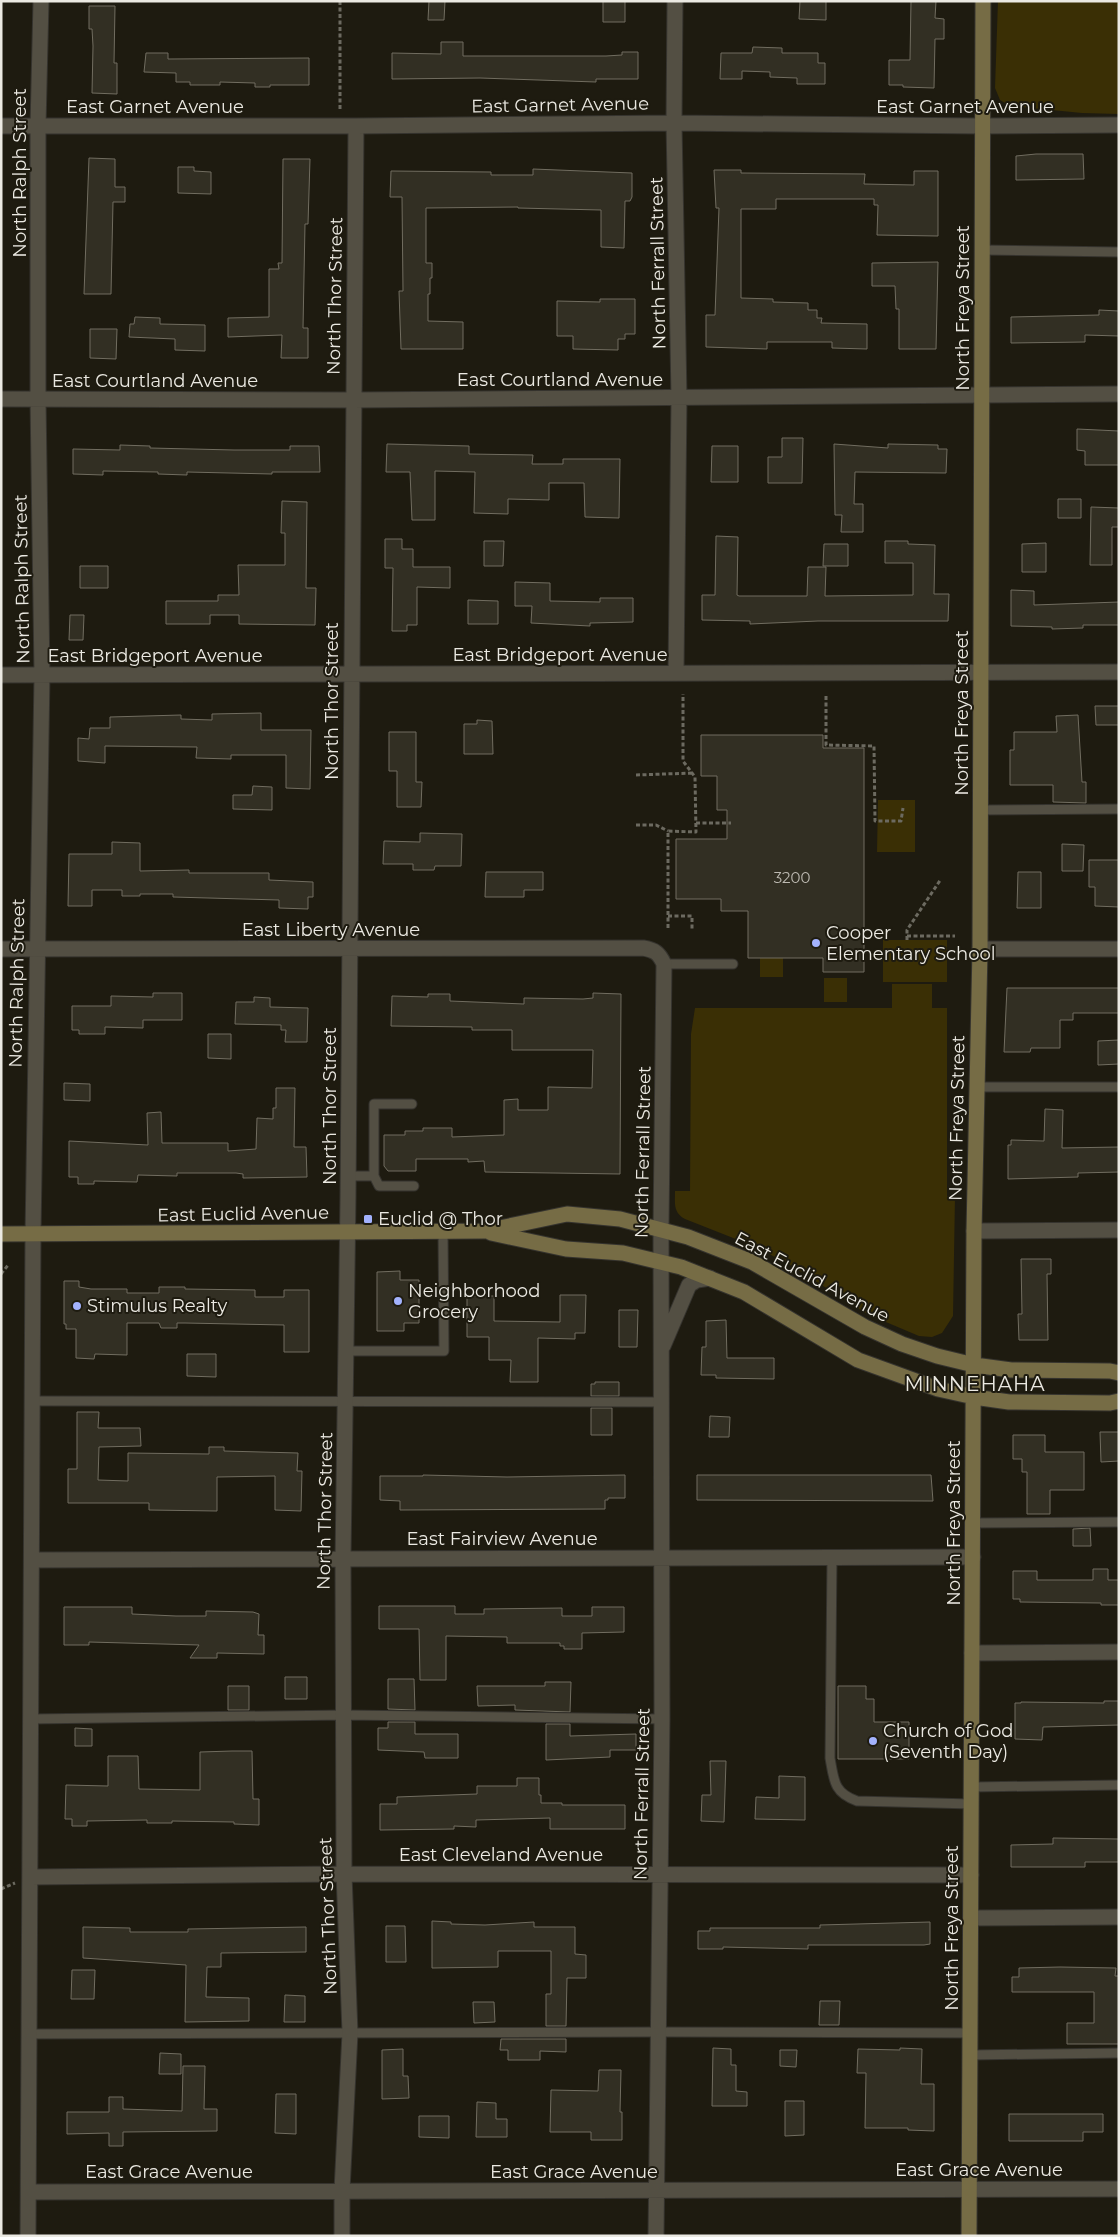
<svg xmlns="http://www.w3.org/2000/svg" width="1120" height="2237" viewBox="0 0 1120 2237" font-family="Montserrat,sans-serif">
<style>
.green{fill:#3a2f05}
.building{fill:#322f23;stroke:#716d60}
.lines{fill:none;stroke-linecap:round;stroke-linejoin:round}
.lane-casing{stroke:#35332e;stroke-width:11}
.street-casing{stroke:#35332e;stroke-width:17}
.secondary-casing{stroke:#35332e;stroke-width:17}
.path{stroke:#6c6a60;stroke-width:3;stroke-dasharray:4 2.5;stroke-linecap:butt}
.lane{stroke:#534f43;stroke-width:9}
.street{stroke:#534f43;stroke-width:15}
.secondary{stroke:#766c45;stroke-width:15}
.poi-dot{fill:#a3b2fd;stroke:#1e1b10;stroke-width:2}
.labels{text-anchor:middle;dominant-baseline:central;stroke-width:4;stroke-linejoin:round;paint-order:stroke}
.number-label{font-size:15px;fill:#bdbab2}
.street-label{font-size:18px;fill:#ebe9e2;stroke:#1e1b10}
.poi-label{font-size:18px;fill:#ebe9e2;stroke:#1e1b10;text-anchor:start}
.quarter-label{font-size:20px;letter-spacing:1px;fill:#ebe9e2;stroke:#1e1b10}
</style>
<rect width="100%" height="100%" fill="#1e1b10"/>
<path class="green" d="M998 1H1119V114L1082 113 1010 106 1000 100 995 88Z
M878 800H915V852H877Z
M883 940H947V982H883Z
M760 958H783V977H760Z
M824 978H847V1002H824Z
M892 984H932V1008H947V1196H955L953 1316 942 1333 932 1337 919 1336 867 1314 792 1266 756 1247 685 1219C673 1212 675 1204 675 1191H690L691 1034 695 1008H892Z"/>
<path class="building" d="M429 1H445L444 20H428Z
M603 1H625V22H603Z
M800 1H826V20L799 19Z
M911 1H936L935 18 944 19V39H935L934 88 903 87V85H889V60H910Z
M89 6H115L114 63H117V94L92 93 93 46 92 29H89Z
M441 42H463V56H606L622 55V52H638V79H596V82L480 78 392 79V53L441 54Z
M753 47 782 48V53H818V63H825V84H797V78L770 77V72L742 71V79H720L721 53H752Z
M146 53H168V59L309 58V85H270V87H255V83L220 82V85H190V82H176V73L144 72Z
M1036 154H1083L1084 179 1016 180V156Z
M89 158 115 159V187H125V202H113L111 294H84Z
M283 159H310L308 224H305L303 328H308V358H281L282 335 228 337V318L269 317V269H279L278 263H282Z
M178 167H194V171L211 172V194L178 193Z
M533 169 632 173V197L630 201H625L624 248 601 247V210L518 208V207L426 208V263H432V278H430V294H428V321L463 322V349H401L399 291H403L402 197H390L391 171 491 172V175H533Z
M714 170H741V173L865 174 864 184 914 185V171H938V236L877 235 878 205H874V199H776V209H741V298L773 299V302L808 303V310H817V318H822L821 323 867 324V349L832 348V342H767V349L706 347V315H715L719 208H716Z
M938 262 936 349H899V309H896L895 286H872V263Z
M600 299H635V334H625V339H618V350L573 349V336H557V301L600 302Z
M1099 310 1119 311V336L1085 335V342L1011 343V317L1099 315Z
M135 317 160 318V324L205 325V351L175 350V339L129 337 130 324H134Z
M90 329H117L116 359 90 358Z
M1077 429 1119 431V465H1085V451L1077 450Z
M782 438H803L802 483H768V457H782Z
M387 444 469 446V454L533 455 532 464H563V459H620L619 518 585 517 584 483H549V500L508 499V514L474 513 475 472 435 471V520H412L410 472H386Z
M834 444 888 448V444L938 445V449H947L946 473 855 472 854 504H863V532H841L842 515H835Z
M120 445 150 446V448L234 450H290V446H319L320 472H272V474L187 472V475L158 474V472L103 471V475L73 474V449L120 450Z
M712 446H738V482H711Z
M1058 499H1081V518H1058Z
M282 501 307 502 306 588H316L315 625 239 624V615H210V624H166V601H218V595H239L238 565H285V533H281Z
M1091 507 1119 508V527H1112V565H1090Z
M716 536 738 537 737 595 739 596H807L808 567H826L825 596 913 595V563H885V541H908V544L935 545 934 594H949L948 621H818L750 624V621L702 620V595H715Z
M385 539H402V549H413V567H450V588L417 587V625H407V631H392L393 568H385Z
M484 541H504L503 566H484Z
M1046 543V572H1022V544Z
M824 544H848V566H823Z
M80 566H108V588H80Z
M515 582 550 583V601L600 602V598H633V622L590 623V626L531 623 532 606H515Z
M1011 590 1034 591V605L1119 602V625H1083V628L1052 629V627L1011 626Z
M468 600 498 601V624H468Z
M70 615H84L83 640H69Z
M1095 706H1119V725H1096Z
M261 713V730H311L310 789 286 788V755H231V759L196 758 197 747 105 746V763L78 761V738L89 739 90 728H110V717L181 715V719L212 720V714Z
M1078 715 1082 782H1086V803L1053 802V785H1010V750H1014V732H1057L1056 716Z
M477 720 492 721 493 754H464V724H477Z
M389 732H416V782H422L421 807H397V771H389Z
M701 735H823V748H864V972H823V958H748V911H721V899H676V839H727V810H717V776H701Z
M253 786 272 787V810L233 809V795H252Z
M420 833 462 834 461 866H435L434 870H413V864H383L384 841 420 842Z
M112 842 140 843V871L189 870V873H269V880L313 882V897H308V909L279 908V900L173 897V894H140V896H122V890H92V906H68L69 854H112Z
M1062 844 1084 845 1083 871H1062Z
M1089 860H1119V907L1095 906V887H1089Z
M486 872H543V890H524V897H485Z
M1018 872H1041V908H1017Z
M1007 988H1119V1013H1073V1020H1060V1048H1031L1030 1052H1004Z
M153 993H182V1020H143V1028L105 1027V1034H79V1030H72V1006H111V996L153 997Z
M593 993 621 994 620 1174 485 1172 484 1161 468 1162V1159H416V1171H388L384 1166V1135H405V1131H423V1128H452V1137L504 1135V1100L518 1099V1110H548V1087L592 1088 593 1050H512V1030H472V1027L391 1026 392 996 428 997V994H450V1001L524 1004V998L583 999 593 998Z
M254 997 270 998V1007L308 1008 307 1042H285L286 1030H281V1025L235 1024 236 1002H254Z
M208 1034H231V1059L208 1058Z
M1119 1040V1064L1098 1065V1041Z
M64 1083 90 1084V1101L64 1100Z
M276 1088H295L294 1147H306L307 1177 243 1178V1174L236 1173H177V1176L138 1175 137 1182 94 1181V1184H78V1177H69V1141L148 1145 147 1113 161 1112 162 1143H228V1151L256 1149 257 1118 273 1119V1108H276Z
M1045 1109 1063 1110 1062 1148 1119 1147V1172L1078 1173V1177L1008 1179V1145H1011V1140L1044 1141Z
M1021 1259H1051V1274H1047L1048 1340H1019L1018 1314H1022Z
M400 1271V1280H419V1323H404V1331H377V1272Z
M64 1281H79V1287L91 1289H127V1293H159V1287H185V1289L255 1290V1297H284V1290H309V1352H284V1325L185 1323H177V1328H161L159 1323H127V1355L95 1354 94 1359 76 1358V1329H66V1324H64Z
M560 1295H586L585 1333H575V1339L538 1338V1382H510L511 1360H489V1337H467V1296H494V1321L560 1322Z
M619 1310H638L637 1347H619Z
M726 1320 727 1358H774V1379L716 1378V1375H701L702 1347H706V1321Z
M187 1354H216V1377L187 1376Z
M595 1382H619V1396H591V1384H595Z
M591 1408H612V1435H591Z
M77 1412H99L98 1428H140L141 1446 99 1447 98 1480 128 1481V1453L209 1454V1447H224V1451L298 1453 297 1471H302L301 1511 275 1510V1476L217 1477V1511L149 1510V1503H68V1469H77Z
M710 1416 730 1417 729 1437H709Z
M1100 1432H1119V1461L1101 1462Z
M1013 1435H1045V1452H1084V1490H1050V1514H1027V1472H1022V1459H1013Z
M423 1475 507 1477 625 1475V1498H608V1500H605V1509L400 1510V1501L380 1500V1476H423Z
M697 1475H931L933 1501 697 1500Z
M1090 1528 1091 1546H1073V1529Z
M1093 1569H1108V1580H1119V1605H1101V1603L1020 1602V1599H1013V1571H1037V1580H1093Z
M379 1606H455V1614H484V1609L562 1608V1616H592V1607H624V1632L582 1633V1649H564V1646H560V1643H507V1637L446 1636V1680H420L419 1629H379Z
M64 1607H132V1614L176 1616H206V1611L253 1612 259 1614 258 1635H264V1654L217 1653V1658H190L199 1645 89 1642V1645H64Z
M285 1677H307V1699H285Z
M388 1679H414L415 1710 388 1709Z
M545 1682H571L570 1712 515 1710V1705L478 1706 477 1686H545Z
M228 1686H249V1710H228Z
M838 1686H866V1699H874V1722H909V1759H838Z
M1104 1701H1119V1725L1043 1727 1042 1740 1015 1739V1703H1021V1702L1104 1703Z
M388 1722H415V1734H458V1758H425L424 1752 378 1750V1728H388Z
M546 1724H570V1736L636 1734V1750H610V1757L546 1760Z
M75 1728 92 1729V1746H75Z
M232 1751H252L253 1799H259V1825L234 1824V1822L172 1821V1823H147V1820L87 1821V1826H72V1819H65L66 1785 108 1786V1756H138L139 1789 200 1790V1752Z
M710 1761H726L724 1822 701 1821 702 1795H711Z
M779 1776 805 1777V1820L755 1819 756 1797 779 1798Z
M517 1778H539V1795H541V1803H562V1805H625V1829H550V1818L476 1820V1827L454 1826V1829L380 1830V1804H397V1797L477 1794V1786H517Z
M1053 1838 1119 1839V1862H1085V1867H1011V1845L1053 1844Z
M432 1921 451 1922V1924L485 1925 534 1922V1927H575V1954L586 1955V1978H567L566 2026H546V1994H551V1951H498V1967L432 1968Z
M930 1922V1944L924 1945H808V1949L723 1947V1949H698V1931H710V1928H820V1925Z
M386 1926H405L406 1962H386Z
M83 1927 130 1928V1932H188V1929L306 1927V1952L221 1953V1967H207L206 1997 249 1998V2021L185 2022 186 1965 83 1958Z
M1060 1967 1116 1968 1115 1976H1119V2044H1067V2023H1094V1992H1012V1977H1019V1968Z
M72 1970H95L94 1999H71Z
M285 1995 305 1996V2022H284Z
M820 2001H840L839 2025H819Z
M473 2002H494L495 2022 474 2023Z
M501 2039H566V2052L540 2051V2060H508V2050H500Z
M713 2048 731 2049V2065H736V2091L747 2092V2106H712Z
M900 2048 922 2049 921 2084H934V2131L908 2130V2128H865L866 2073H857L858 2049 900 2050Z
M403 2049V2076H408L409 2098 382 2099V2050Z
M780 2050H797L796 2067 780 2066Z
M160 2053 181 2054V2074H159Z
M183 2066H205L204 2109H217V2131L123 2132V2146H109V2133L67 2134V2112H109V2097H123V2109L182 2111Z
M599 2070H621L620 2112H622V2140H591V2132H550L551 2090 598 2091Z
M276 2094H296V2134L275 2133Z
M785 2101H804V2135L785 2136Z
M477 2102 496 2103V2119H507V2137H476Z
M1009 2114H1103V2132H1083V2141H1009Z
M419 2116H449V2138L419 2137Z"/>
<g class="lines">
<g class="lane-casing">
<path id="lane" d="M981 250 1119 252
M980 810 1119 809
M664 964H733
M976 1087H1119
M412 1104H374V1176L379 1186H414
M348 1176H374
M346 1351H444L443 1231
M32 1401 661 1402
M973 1523 1119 1522
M832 1557 830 1758C834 1781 834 1793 857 1801L972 1804
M30 1719 344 1715 662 1719
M972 1787 1119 1785
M29 2034 658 2032 970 2033
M970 2055 1119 2053"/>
</g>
<g class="street-casing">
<path id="street" d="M675 1 674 123 679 398 676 673
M1 126H356L674 123 982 126 1119 125
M1 399 353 400 1119 394
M1 675 1119 672
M1 949 643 948C655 950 659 953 664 964L661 1229 662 1719 656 2236
M980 949H1119
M974 1231 1119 1230
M663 1346 689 1285 697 1280 710 1278
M32 1560 973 1557
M972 1653 1119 1652
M30 1877 344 1874 971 1875
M971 1918 1119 1917
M29 2192 1119 2189
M28 2236 33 1234 42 675 38 399V126L41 1
M342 2236V2190L350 2033 344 1874 343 1559 348 1198 356 126"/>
</g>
<g class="secondary-casing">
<path id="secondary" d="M491 1233 566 1249 623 1253 681 1267 744 1292 858 1360 938 1389 974 1397 1009 1402 1110 1403 1119 1401
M1 1234 485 1231 567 1214 620 1219 688 1237 752 1262 865 1327 902 1344 937 1356 974 1365 1011 1370 1110 1371 1119 1373
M969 2236 974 1231 980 949 983 1"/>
</g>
<path class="path" d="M340 1V111
M826 696V745L874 746 875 821H901L903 808
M636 775 693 773
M696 823H731
M636 825H656L668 831
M668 916H692V929
M668 928V831L696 832 695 777 683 761V694
M907 936H955
M907 940V930L941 879
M1 1274 9 1264
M1 1889 15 1883"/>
<use href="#lane" class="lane"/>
<use href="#street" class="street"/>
<use href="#secondary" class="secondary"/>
</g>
<g class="poi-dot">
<circle cx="816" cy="943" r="5"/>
<rect x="363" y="1214" width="10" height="10" rx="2.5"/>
<circle cx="398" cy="1301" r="5"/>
<circle cx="77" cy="1306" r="5"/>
<circle cx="873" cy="1741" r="5"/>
</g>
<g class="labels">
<g class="number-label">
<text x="792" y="877">3200</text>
</g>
<g class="street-label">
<text transform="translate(560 105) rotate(-1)">East Garnet Avenue</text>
<text x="155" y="107">East Garnet Avenue</text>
<text x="965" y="107">East Garnet Avenue</text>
<text transform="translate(20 173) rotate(-90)">North Ralph Street</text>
<text transform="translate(658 263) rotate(-91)">North Ferrall Street</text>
<text transform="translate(335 296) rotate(-89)">North Thor Street</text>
<text transform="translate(963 308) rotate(-90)">North Freya Street</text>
<text x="560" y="380">East Courtland Avenue</text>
<text x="155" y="381">East Courtland Avenue</text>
<text transform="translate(22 579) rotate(-91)">North Ralph Street</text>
<text x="560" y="655">East Bridgeport Avenue</text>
<text x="155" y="656">East Bridgeport Avenue</text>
<text transform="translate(332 701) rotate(-90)">North Thor Street</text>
<text transform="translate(962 713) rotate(-90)">North Freya Street</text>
<text x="331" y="930">East Liberty Avenue</text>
<text transform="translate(17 983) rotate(-89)">North Ralph Street</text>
<text transform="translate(330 1106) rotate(-90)">North Thor Street</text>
<text transform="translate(957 1118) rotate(-89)">North Freya Street</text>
<text transform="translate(643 1152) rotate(-89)">North Ferrall Street</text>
<text transform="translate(243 1214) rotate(-1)">East Euclid Avenue</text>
<text transform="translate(812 1277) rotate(28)">East Euclid Avenue</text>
<text transform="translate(325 1511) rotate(-89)">North Thor Street</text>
<text transform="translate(954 1523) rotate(-90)">North Freya Street</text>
<text x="502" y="1539">East Fairview Avenue</text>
<text transform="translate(642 1794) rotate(-89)">North Ferrall Street</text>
<text x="501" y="1855">East Cleveland Avenue</text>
<text transform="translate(328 1916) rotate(-92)">North Thor Street</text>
<text transform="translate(952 1928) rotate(-90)">North Freya Street</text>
<text x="979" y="2170">East Grace Avenue</text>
<text x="169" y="2172">East Grace Avenue</text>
<text x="574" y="2172">East Grace Avenue</text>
</g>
<g class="poi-label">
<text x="826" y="933">Cooper<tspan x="826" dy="21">Elementary School</tspan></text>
<text x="378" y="1219">Euclid @ Thor</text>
<text x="408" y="1291">Neighborhood<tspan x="408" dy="21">Grocery</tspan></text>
<text x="87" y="1306">Stimulus Realty</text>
<text x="883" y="1731">Church of God<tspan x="883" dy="21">(Seventh Day)</tspan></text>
</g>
<g class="quarter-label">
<text x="975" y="1384">MINNEHAHA</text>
</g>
</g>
<rect width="1120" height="2237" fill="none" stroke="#ebe9e2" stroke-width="5"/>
</svg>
